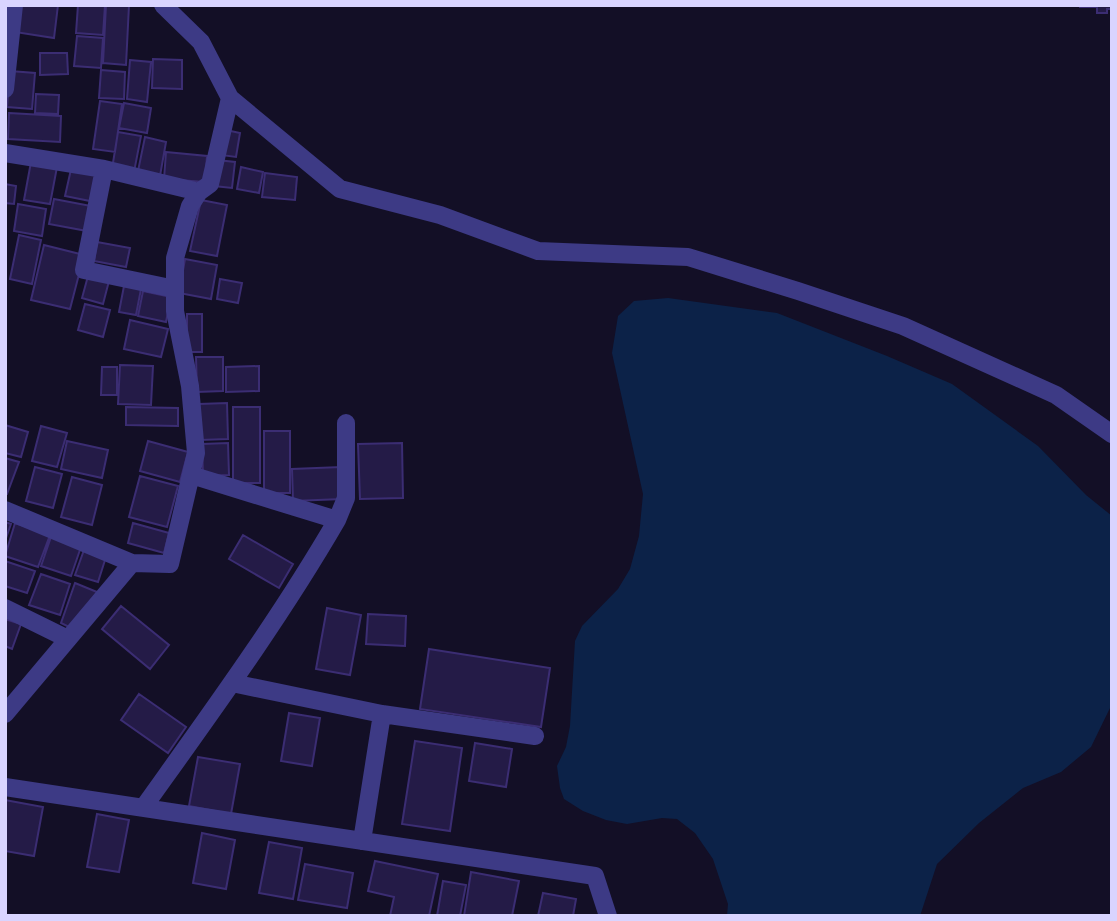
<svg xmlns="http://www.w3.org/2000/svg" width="1117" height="921" viewBox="0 0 1117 921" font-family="Overpass,sans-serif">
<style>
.water{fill:#0c2248}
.building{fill:#241b47;stroke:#3b2d73;stroke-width:2}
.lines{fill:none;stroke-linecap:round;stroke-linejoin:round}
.street{stroke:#3d3a85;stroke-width:18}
</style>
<rect width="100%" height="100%" fill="#130f26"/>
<path class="water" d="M668 298 777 313 887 356 952 384 1038 446 1086 495 1112 516V704L1109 710 1091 747 1061 772 1023 788 979 823 937 864 920 916H727L728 904 713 859 695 833 677 819 662 818 627 824 606 820 583 811 564 799 560 788 557 766 566 747 570 726 575 641 582 626 618 589 630 569 639 536 643 494 612 353 618 316 634 301Z"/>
<path class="building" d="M19 5H58L54 38 15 32Z
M78 5H105L103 35 76 33Z
M106 5H129L126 65 103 63Z
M1080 5H1112V9H1107V13H1097V7H1080Z
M77 36 103 38 101 68 74 66Z
M40 53H67L68 74 40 75Z
M153 59 182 60V89L152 88Z
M130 60 151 62 147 102 127 99Z
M101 70 125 72 124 99 99 98Z
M10 71 35 73 32 109 7 107Z
M36 94 59 95 58 114 35 113Z
M100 101 122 104 115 152 93 149Z
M124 103 151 108 147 133 119 128Z
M9 113 61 116 60 142 8 139Z
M226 130 240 133 236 157 221 155Z
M118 132 141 136 134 172 112 169Z
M145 137 166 142 160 176 138 171Z
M166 152 207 156 205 182 164 179Z
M217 160 235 162 232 188 214 186Z
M31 162 57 167 50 204 24 200Z
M72 165 97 170 90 201 65 196Z
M241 167 263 172 259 193 237 189Z
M265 173 297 177 295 200 262 197Z
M5 184 16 186 14 204 5 203Z
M54 199 91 206 87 231 49 224Z
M201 200 227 205 217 256 190 251Z
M18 204 46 209 42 236 14 231Z
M19 235 41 240 32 284 10 279Z
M97 242 130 248 126 267 94 261Z
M44 245 84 255 70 309 31 300Z
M185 259 217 265 211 299 179 293Z
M88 276 109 281 103 304 82 298Z
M220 279 242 283 238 303 217 299Z
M124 286 141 289 136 315 119 312Z
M143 291 171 297 166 322 138 316Z
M85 304 110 310 103 337 78 330Z
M187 314H202V352H187Z
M130 320 168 329 161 357 124 349Z
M196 357H223V391L197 392Z
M120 365 153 366 151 405 118 404Z
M259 366V391L226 392V367Z
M102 367H117V395H101Z
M227 403 228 439 200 440 199 404Z
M126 407 178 408V426L126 425Z
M233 407H260V483H233Z
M5 425 28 432 21 457 5 453Z
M41 426 67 433 57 467 32 461Z
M264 431H290V493H264Z
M67 441 108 450 102 478 61 469Z
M148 441 188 452 180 482 140 471Z
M228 443 229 475 203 476 202 444Z
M402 443 403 498 360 499 358 444Z
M5 458 19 462 7 494H5Z
M35 467 62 474 53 508 26 501Z
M341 467 342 499 293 501 292 469Z
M140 476 178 486 167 527 129 517Z
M72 477 102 485 92 525 61 517Z
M5 522 11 524 5 541Z
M15 523 50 535 38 567 5 556Z
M133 523 169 533 164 553 128 543Z
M52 534 82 544 71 576 41 566Z
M243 535 293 564 279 588 229 559Z
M84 550 106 557 98 582 75 575Z
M5 561 35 571 27 593 5 586Z
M41 574 70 584 60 615 29 605Z
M75 583 97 592 73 629 61 623Z
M121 606 169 645 150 669 102 629Z
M327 608 361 615 350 675 316 669Z
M368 614 406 616 405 646 366 644Z
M5 619 21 624 12 649 5 646Z
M429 649 550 668 541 727 420 709Z
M139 694 186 727 168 753 121 720Z
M289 713 320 718 312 766 281 761Z
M415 741 462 748 450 831 402 824Z
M475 743 512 749 506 787 469 781Z
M198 757 240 764 231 814 189 806Z
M5 800 43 807 34 856 5 851Z
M97 814 129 820 119 872 87 867Z
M202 833 235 840 226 889 193 883Z
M269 842 302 848 293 899 259 893Z
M375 861 438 874 429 916H390L394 897 368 891Z
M305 864 353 873 347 908 298 900Z
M471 872 519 881 512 916H464Z
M443 881 466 885 460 916H437Z
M543 893 576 899 573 916H538Z"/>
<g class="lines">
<path class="street" d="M163 5 201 42 230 98 340 189 440 215 538 251 688 257 798 291 903 326 1056 395 1112 434
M5 89 14 5
M5 153 104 169 199 192
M104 169 84 270 175 289
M5 510 132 563
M337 520 346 498V423
M5 608 68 639
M232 683 382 714 535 736
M5 714 132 563 170 564 196 453 190 386 175 311V258L190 206 199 192 210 184 230 98
M5 787 595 876 608 916
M143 808C210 714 279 620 337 520L191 475
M362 841 382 714"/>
</g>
<rect width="1117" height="921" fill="none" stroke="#d9d4ff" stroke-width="14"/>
</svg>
